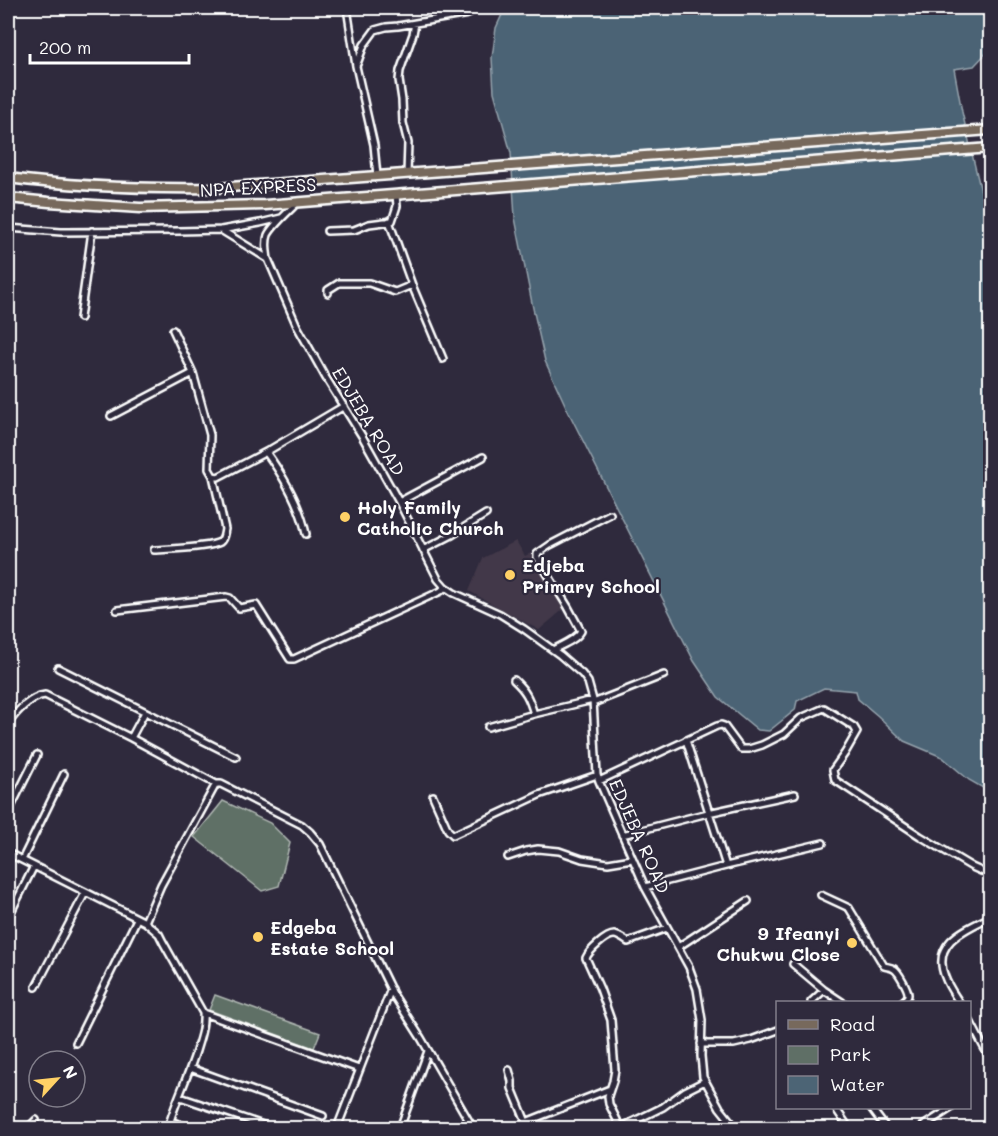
<svg xmlns="http://www.w3.org/2000/svg" width="998" height="1136" viewBox="0 0 998 1136" font-family="Mali,sans-serif">
<style>
.built{fill:#423848}
.green{fill:#5f6f66;stroke:#afb7b2;stroke-width:1.5}
.water{fill:#4c6475;stroke:#94a2ac;stroke-width:1.5}
.lines{fill:none;stroke-linecap:round;stroke-linejoin:round}
.street-casing{stroke:#fff;stroke-width:10}
.primary-casing{stroke:#fff;stroke-width:13}
.street{stroke:#2f2a3d;stroke-width:5}
.primary{stroke:#77695c;stroke-width:8}
.poi-dot{fill:#ffd166;stroke:#2f2a3d;stroke-width:2}
.labels{text-anchor:middle;dominant-baseline:central;stroke-width:4.5;stroke-linejoin:round;paint-order:stroke}
.street-label{font-size:18px;fill:#fff;stroke:#2f2a3d}
.poi-label{font-size:18px;font-weight:bold;fill:#fff;stroke:#2f2a3d;text-anchor:start}
</style>
<rect width="100%" height="100%" fill="#2f2a3d"/>
<filter id="ink" filterUnits="userSpaceOnUse"><feTurbulence type="fractalNoise" baseFrequency=".0167" numOctaves="2"/><feDisplacementMap in="SourceGraphic" scale="12" xChannelSelector="R" yChannelSelector="G"/><feConvolveMatrix kernelMatrix="1 2 1 2 8 2 1 2 1" color-interpolation-filters="sRGB"/></filter>
<g filter="url(#ink)">
<path class="built" d="M516 541 525 556 531 553 565 608 539 630 469 591 483 558Z"/>
<path class="green" d="M223 801 270 823 290 843 279 886 262 891 194 837Z
M215 995 320 1033 314 1048 209 1010Z"/>
<path class="water" d="M505 8H512L516 10 520 8H990V49L974 66 954 69 962 112 988 221 990 229V792L969 780 942 757 904 741 878 716 858 699 856 691 824 688 797 701 795 710 769 731 758 730 718 697 694 661 568 411 545 361 533 308 515 218 511 153 494 92 492 58 496 28Z"/>
<g class="lines">
<g class="street-casing">
<path id="street" d="M347 8 356 66 374 145 377 176
M357 64 364 45 375 30 386 27 398 26 468 14
M407 174 408 143 403 123 402 100 399 80 400 71 413 34 415 23
M297 203C289 211 273 225 268 235 265 243 267 252 268 259L297 326 326 378 362 436 399 502 438 579 445 587 454 593 500 614 524 629 560 655 582 674 588 682 593 700 597 775 599 781 645 887 689 967 697 989 702 1020 701 1056 703 1077 720 1108 736 1128
M8 228 61 232 179 231 221 230 260 223 281 218
M221 230 268 259
M327 231 354 230 369 224 392 221 397 206 396 195
M412 285 443 359
M328 293V290L339 283H369L395 292 412 285 389 221
M80 318 92 231
M173 330 193 373
M111 416 193 373 210 435 209 469 213 476 218 477 266 452 344 406
M266 452C284 477 300 504 306 534
M399 502 483 457
M154 550C167 549 209 548 220 542 224 539 224 534 225 529L213 476
M423 550 452 535 486 514
M117 610 226 597 230 598 239 608 256 605 290 659H294L441 591 445 587
M553 650C562 645 576 640 581 631L568 607 537 557V554L550 545 610 514
M58 668 236 757
M514 680C526 691 529 698 534 714
M593 703 664 675
M8 724C16 712 30 697 45 695L131 738 216 784
M488 727 534 714 593 700
M131 738 145 712
M686 740 726 866
M599 781 717 726 721 725 724 726 741 749H749L762 745 784 734 801 718 824 708 854 727 857 732 845 753 833 770 835 780 920 836 972 867 990 875
M433 796 448 830 453 835 539 795 597 775
M8 813 37 755
M622 835 708 813 795 794
M8 853 145 922 159 934 163 942 203 1013C204 1027 200 1038 196 1051 188 1077 175 1102 168 1128
M508 857 526 851 538 849 559 851 582 859 608 863 632 859
M22 860 64 774
M645 887 726 866 823 843
M821 895 849 908 884 966C887 967 891 967 894 969 898 971 909 990 908 995 908 998 904 1000 902 1002
M8 918 34 866
M145 922 161 885 216 784H221L302 825 310 832 320 844 393 994 421 1038 473 1128
M678 947 748 901
M793 964 824 990 842 1002
M36 987 85 893
M811 1002 824 990
M959 1002C954 994 948 986 945 977 931 942 966 929 990 917
M203 1013 359 1069
M970 1021 990 1059
M76 1043 137 919
M701 1044H734L751 1040 778 1030
M190 1068 323 1116
M509 1070 512 1081V1088L526 1122 610 1089
M180 1097 272 1128
M871 1108 886 1128
M836 1109 849 1128
M170 1121 190 1128
M620 1126 609 1104 608 1096 613 1081 615 1070 611 1020 600 989 586 958C589 951 606 935 614 935 618 935 625 940 628 942L667 928
M28 1128 36 1120
M337 1128 391 989
M400 1128 428 1051
M615 1128 620 1126 626 1125 663 1107 685 1091 705 1081
M920 1128 951 1108"/>
</g>
<g class="primary-casing">
<path id="primary" d="M8 178C77 187 147 189 217 188L990 130
M8 198 49 202 140 208 265 205 990 148"/>
</g>
<use href="#street" class="street"/>
<use href="#primary" class="primary"/>
</g>
</g>
<g class="poi-dot">
<circle cx="345" cy="517" r="6"/>
<circle cx="510" cy="575" r="6"/>
<circle cx="258" cy="937" r="6"/>
<circle cx="852" cy="943" r="6"/>
</g>
<g class="labels">
<g class="street-label">
<text transform="translate(258 187) rotate(-3)">NPA EXPRESS</text>
<text transform="translate(369 421) rotate(59)">EDJEBA ROAD</text>
<text transform="translate(640 836) rotate(66)">EDJEBA ROAD</text>
</g>
<g class="poi-label">
<text x="357" y="507">Holy Family<tspan x="357" dy="21">Catholic Church</tspan></text>
<text x="522" y="565">Edjeba<tspan x="522" dy="21">Primary School</tspan></text>
<text x="270" y="927">Edgeba<tspan x="270" dy="21">Estate School</tspan></text>
<text x="840" y="933" text-anchor="end">9 Ifeanyi<tspan x="840" dy="21">Chukwu Close</tspan></text>
</g>
</g>
<rect width="998" height="1136" fill="none" stroke="#2f2a3d" stroke-width="30"/>
<rect x="15" y="15" width="968" height="1106" fill="none" stroke="#fff" stroke-width="2" filter="url(#ink)"/>
<rect x="776" y="1001" width="195" height="108" fill="#2f2a3d" stroke="#827f8b" stroke-width="1.5"/>
<rect x="788" y="1020" width="30" height="9" fill="#77695c" stroke="#827f8b" stroke-width="1.5"/>
<text x="830" y="1031" font-size="18" fill="#ffffff">Road</text>
<rect x="788" y="1046" width="30" height="18" fill="#5f6f66" stroke="#827f8b" stroke-width="1.5"/>
<text x="830" y="1061" font-size="18" fill="#ffffff">Park</text>
<rect x="788" y="1076" width="30" height="18" fill="#4c6475" stroke="#827f8b" stroke-width="1.5"/>
<text x="830" y="1091" font-size="18" fill="#ffffff">Water</text>
<g transform="translate(57 1079) rotate(63)"><circle r="28" fill="#2f2a3d" stroke="#827f8b" stroke-width="1.5"/>
<path d="M0-4.5L10 22L0 15L-10 22Z" fill="#ffd166"/>
<text y="-9" font-size="16" font-weight="bold" text-anchor="middle" fill="#ffffff">N</text>
</g>
<path d="M30 54v9h159v-9" fill="none" stroke="#ffffff" stroke-width="3"/>
<text x="39" y="54" font-size="18" fill="#ffffff" stroke="#2f2a3d" stroke-width="4.5" paint-order="stroke">200 m</text>
</svg>
